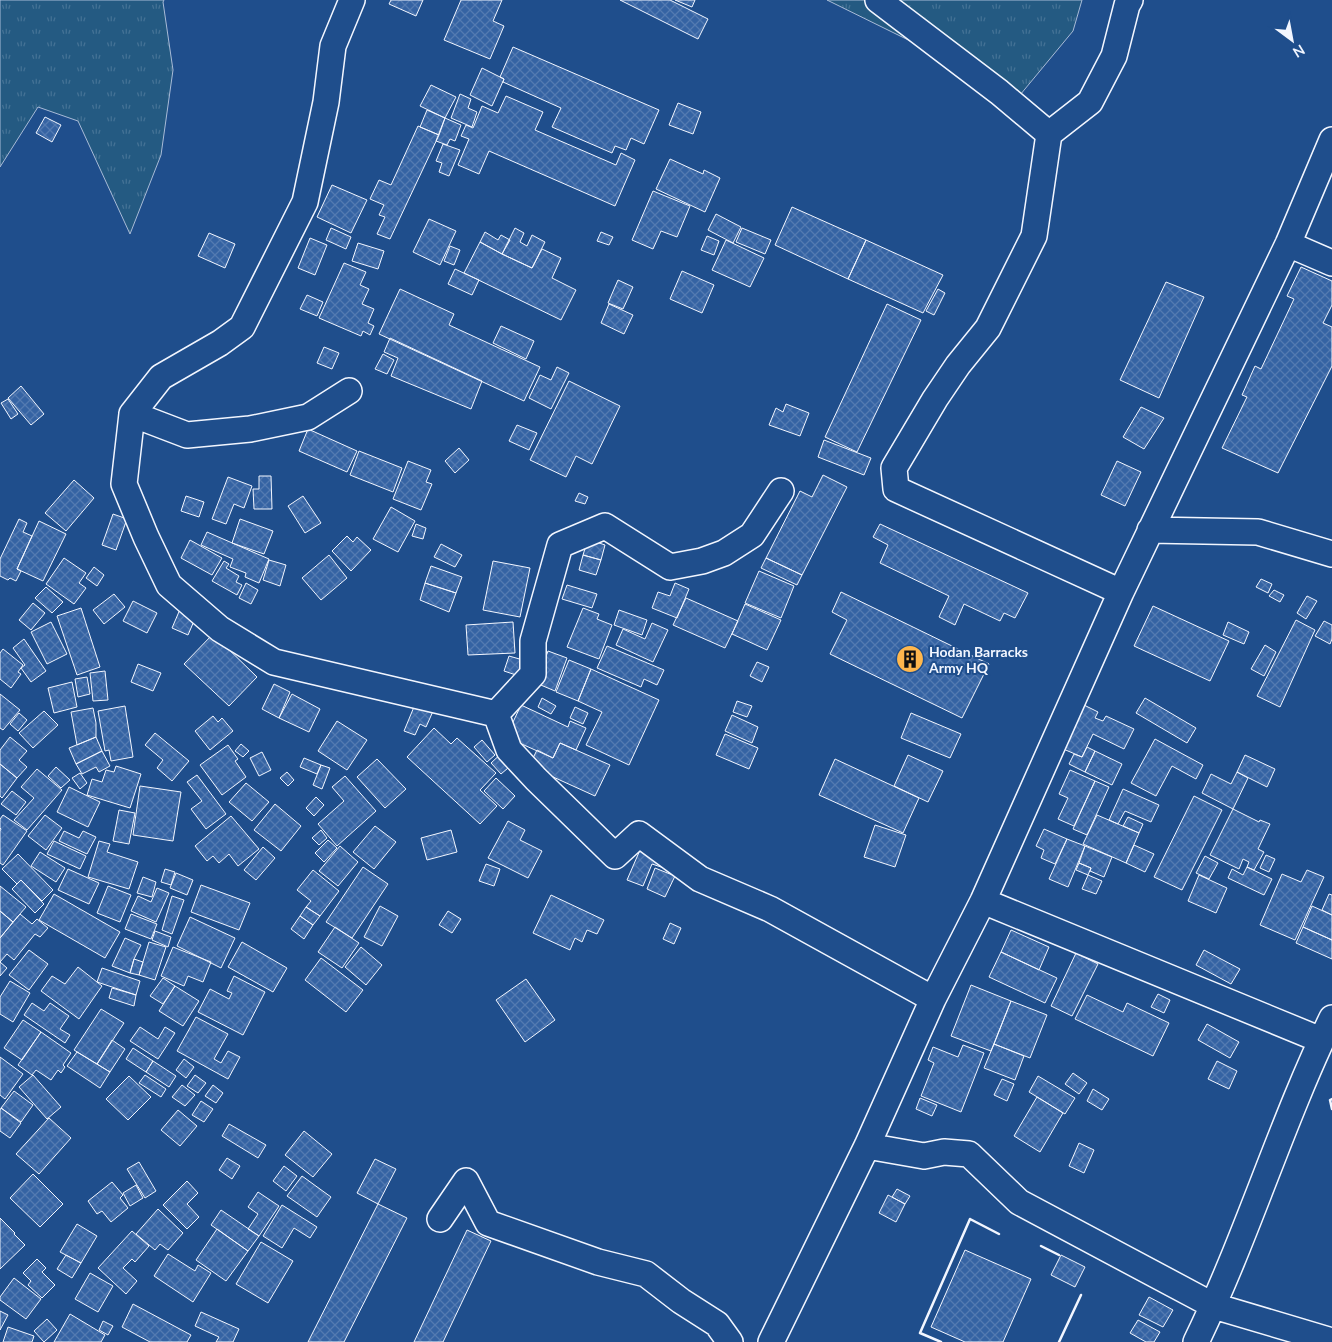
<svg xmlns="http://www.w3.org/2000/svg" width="1332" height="1342" viewBox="0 0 1332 1342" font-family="Lato,sans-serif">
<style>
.grass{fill:url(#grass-tufts);stroke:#a8bbd7}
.building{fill:url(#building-cross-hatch);stroke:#f2f6ff}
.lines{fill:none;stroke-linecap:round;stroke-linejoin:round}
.street-casing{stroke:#f2f6ff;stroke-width:28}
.street{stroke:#1f4e8c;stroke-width:25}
.wall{stroke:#f2f6ff;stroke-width:2.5}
.labels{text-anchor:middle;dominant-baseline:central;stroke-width:4;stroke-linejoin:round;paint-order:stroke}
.poi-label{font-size:14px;font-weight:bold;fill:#f2f6ff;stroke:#1f4e8c;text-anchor:start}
</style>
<defs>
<pattern id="grass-tufts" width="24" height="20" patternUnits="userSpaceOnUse" patternTransform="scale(1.25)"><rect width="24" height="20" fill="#245a82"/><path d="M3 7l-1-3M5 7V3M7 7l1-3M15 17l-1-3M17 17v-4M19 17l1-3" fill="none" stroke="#447295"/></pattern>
<pattern id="building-cross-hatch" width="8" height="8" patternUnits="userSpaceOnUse" patternTransform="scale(1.25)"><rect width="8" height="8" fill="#3563a3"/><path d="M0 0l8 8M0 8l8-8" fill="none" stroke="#537ab1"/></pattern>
</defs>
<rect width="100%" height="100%" fill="#1f4e8c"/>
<path class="grass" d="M0 0H164L163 2 173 70 161 155 130 234 78 121 38 107 0 167Z
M827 0H1082L1073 31 1020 95Z"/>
<path class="building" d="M391 0H423L416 16 389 4Z
M461 0H502L493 21 504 26 490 59 444 40Z
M620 0H670L708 19 698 39Z
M675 0H695L692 7Z
M513 47 659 110 644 144 631 138 626 150 615 146 612 153 552 127 561 108 503 82 504 79 500 77Z
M482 68 504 79 492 106 470 95Z
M431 85 456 97 445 118 420 106Z
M460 94 471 99 468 108 477 112 472 127 451 118Z
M506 96 543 112 535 130 616 165 621 153 635 160 615 206 489 151 479 174 458 165 469 139 461 136 466 125 473 128 482 106 498 113Z
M678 103 701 112 693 134 669 125Z
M427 110 445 118 439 135 420 127Z
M45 117 61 125 52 142 36 133Z
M445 118 461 125 455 141 450 139 447 145 436 141Z
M418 126 439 135 390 239 377 234 385 217 379 215 384 205 370 199 379 180 391 185Z
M443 144 460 150 449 176 439 172 442 163 436 161Z
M670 159 703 174 704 170 720 178 705 212 656 189Z
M332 185 367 200 351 233 317 217Z
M653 191 690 206 677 237 661 231 653 249 632 240Z
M792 207 866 240 848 279 775 245Z
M716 214 741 227 733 243 708 230Z
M429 219 456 231 440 265 413 252Z
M331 228 351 237 346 249 326 240Z
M515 228 524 233 520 242 527 246 532 235 545 242 532 268 502 254Z
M742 228 771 240 765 254 736 242Z
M485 232 498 240 501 235 510 240 502 254 480 242Z
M601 232 613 237 609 245 597 241Z
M209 233 235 244 225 268 198 256Z
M707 236 719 241 714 255 701 250Z
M310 238 327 245 315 275 298 268Z
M726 240 764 258 750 287 712 270Z
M866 240 943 275 923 313 848 279Z
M480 242 502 254 532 268 542 249 561 258 552 278 576 290 561 320 464 273Z
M358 243 384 251 378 269 352 261Z
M450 246 460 250 454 265 444 261Z
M344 263 366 272 360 285 369 289 362 304 374 309 368 323 374 326 370 335 363 331 361 336 319 318Z
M1301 267 1332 281V305L1323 323 1332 327V366L1278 473 1222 448 1247 397 1242 395 1255 366 1261 369 1294 299 1287 296Z
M455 269 479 280 472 295 448 284Z
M682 271 714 285 702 313 670 299Z
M618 280 633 287 623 309 608 303Z
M1166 282 1204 297 1159 398 1120 380Z
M400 289 454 314 449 325 540 367 524 401 379 334Z
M938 289 945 293 934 315 926 311Z
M307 295 323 302 317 316 300 309Z
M609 304 633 315 624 334 601 323Z
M887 304 921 320 857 452 825 437Z
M501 326 534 341 526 359 493 343Z
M390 338 482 381 471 409 391 376 398 358 384 352Z
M324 347 339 353 332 369 317 363Z
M383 354 394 360 387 374 375 369Z
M557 367 569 373 551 409 529 398 540 375 551 380Z
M569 381 620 406 592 464 576 456 566 477 530 460Z
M21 386 44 414 31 425 8 398Z
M8 399 18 414 11 419 1 403Z
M786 404 809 413 800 436 769 425 776 408 783 412Z
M1141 407 1164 418 1144 449 1123 437Z
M517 425 537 433 529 450 509 441Z
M308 429 357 451 347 472 299 451Z
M824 440 871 458 864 475 818 457Z
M459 448 469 460 455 473 445 461Z
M359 451 402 468 393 492 350 475Z
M408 461 431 470 426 482 432 484 421 510 393 499Z
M1117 461 1141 472 1125 506 1101 495Z
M823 475 847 487 802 575 766 558 800 491 812 497Z
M259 476H271L272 509H254L253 489H259Z
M228 477 252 486 244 508 234 504 226 524 212 519Z
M74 480 94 498 66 531 45 513Z
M579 493 588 497 585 504 575 501Z
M186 496 204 502 199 517 181 511Z
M303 496 321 523 305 533 288 506Z
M391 507 415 521 398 552 373 539Z
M113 514 127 519 116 550 102 545Z
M19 519 27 523 23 532 32 536 17 569 21 571 16 581 10 578 8 580 0 576V559Z
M240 519 273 531 264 554 232 543Z
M39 521 66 534 43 581 17 569Z
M416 524 426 528 423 539 412 536Z
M880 524 1028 593 1015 618 1004 613 1000 621 964 604 955 625 939 617 949 596 880 563 888 545 873 537Z
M207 532 269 559 259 583 245 577 246 573 230 567 233 559 201 545Z
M347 536 353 542 357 537 371 550 351 571 332 551Z
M588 539 605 545 601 560 583 555Z
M190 540 222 558 212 575 181 558Z
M441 544 462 555 455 567 434 557Z
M329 555 347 578 321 600 302 578Z
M583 555 601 560 596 575 579 570Z
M64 558 86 573 79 583 86 588 74 604 46 584Z
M766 558 802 575 797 585 761 568Z
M269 560 286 565 280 586 263 580Z
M224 561 229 564 226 568 239 576 236 582 242 585 237 595 212 581Z
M493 561 530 568 520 617 483 610Z
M431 566 462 577 456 593 425 583Z
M94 567 104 575 97 586 86 578Z
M759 571 794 586 781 618 745 603Z
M1261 579 1272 584 1268 593 1256 587Z
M246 583 258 590 251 604 239 598Z
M425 583 456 593 449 612 420 600Z
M675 583 689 589 677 618 652 608 658 592 670 596Z
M567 585 597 594 592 608 562 599Z
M46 587 63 602 52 613 35 598Z
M1274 590 1284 595 1280 602 1269 596Z
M841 592 989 664 962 718 830 654 847 620 832 612Z
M114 594 125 607 104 624 93 610Z
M1307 596 1317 601 1306 619 1297 613Z
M686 598 738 621 725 648 673 625Z
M133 601 157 613 147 633 123 621Z
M33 603 45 613 31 630 19 620Z
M745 604 781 620 767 650 732 634Z
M1153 606 1229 641 1210 681 1134 646Z
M181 607 197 614 188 635 172 628Z
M81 608 100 667 77 675 57 616Z
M583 608 599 614 597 619 612 625 599 659 567 647Z
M619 610 647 620 642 635 614 625Z
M1296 620 1315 630 1280 707 1257 696Z
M1324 621 1332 625V639L1330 644 1315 636Z
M51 622 67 654 47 664 31 632Z
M513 622 515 653 468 655 466 625Z
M1228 622 1249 632 1244 644 1223 635Z
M652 623 668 630 653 662 616 645 623 629 645 639Z
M213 634 257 677 229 706 184 664Z
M24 639 46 671 31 682 21 668 25 665 13 648Z
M1265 645 1276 652 1264 676 1251 669Z
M607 646 664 670 657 685 644 679 641 687 597 668Z
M3 649 23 665 18 672 21 674 11 688 0 679V653Z
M548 651 567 658 555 691 536 683Z
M509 656 523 660 519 676 504 671Z
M569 660 591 669 578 701 556 692Z
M757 662 769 667 762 682 750 676Z
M138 664 161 673 153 691 131 682Z
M591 669 659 700 629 765 586 745 602 712 578 701Z
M105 671 108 700 93 701 90 673Z
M87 677 90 694 78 697 75 679Z
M72 682 77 707 54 713 48 688Z
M274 684 290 692 279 718 262 709Z
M0 694 20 710 3 730 0 728Z
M292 694 320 709 309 732 279 718Z
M542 698 556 706 551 714 538 707Z
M1145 698 1196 728 1187 743 1136 713Z
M737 701 752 706 747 717 733 712Z
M416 702 434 709 426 727 420 724 415 735 404 731Z
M1082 704 1098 712 1095 718 1103 721 1106 716 1134 729 1124 749 1093 734 1082 757 1061 748Z
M521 705 568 727 570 721 586 728 576 750 560 743 553 758 506 737Z
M125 706 133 757 111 761 109 750 105 751 98 711Z
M575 707 588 713 583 724 570 718Z
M93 708 96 723V737L77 745 71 712Z
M44 711 58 725 33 748 19 733Z
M19 713 27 720 18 731 10 724Z
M911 713 961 734 950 758 901 738Z
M732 715 758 727 752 743 725 731Z
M213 716 218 722 222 718 233 731 210 750 195 731Z
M337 721 367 740 347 770 318 751Z
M434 728 451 744 457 738 496 773 480 790 497 806 480 824 407 757Z
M155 733 189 761 172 781 157 768 163 760 145 745Z
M725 734 758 748 749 769 716 755Z
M10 737 27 751 19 760 27 767 17 778 0 764V750Z
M96 737 102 751 76 764 69 748Z
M1155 739 1203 765 1196 779 1172 766 1156 796 1131 783Z
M482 740 495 755 487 762 474 747Z
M560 743 610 765 595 796 529 766 537 750 553 758Z
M241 744 249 751 243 757 235 751Z
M228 745 238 759 235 761 246 777 222 795 200 765Z
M1087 747 1095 751 1085 772 1069 764 1074 754 1082 757Z
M102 751 110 766 99 772 96 767 82 774 76 764Z
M504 751 515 762 501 774 491 763Z
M1095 751 1122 764 1112 785 1085 772Z
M262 752 271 770 259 776 250 758Z
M908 755 943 771 928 802 894 786Z
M1245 755 1275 769 1267 787 1237 772Z
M304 758 321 765 317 774 300 767Z
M377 759 406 789 385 808 357 777Z
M835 759 919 798 903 833 819 795Z
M0 764 17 778 2 798 0 796Z
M321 765 330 768 322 789 313 785Z
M116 766 141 774 130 808 87 795 92 779 102 782 106 770 114 772Z
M56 767 70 780 61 788 48 776Z
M37 769 62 790 27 830 14 820 34 798 21 787Z
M1070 770 1095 781 1074 826 1058 819 1068 798 1059 794Z
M287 772 294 780 288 786 280 778Z
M1237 772 1248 778 1233 809 1202 793 1211 774 1231 784Z
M80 773 87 783 80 789 72 778Z
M197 775 226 814 206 829 191 809 202 801 187 782Z
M345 776 376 811 337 846 318 824 344 801 332 787Z
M496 778 515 796 503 809 484 791Z
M1095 781 1109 787 1087 835 1073 829Z
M246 783 269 802 252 821 229 802Z
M140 786 181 792 173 841 133 835Z
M69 787 100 802 88 827 57 812Z
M1123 789 1159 805 1151 822 1125 811 1118 824 1109 820Z
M12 791 26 802 16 815 1 804Z
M1194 796 1222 810 1182 890 1154 877Z
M316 797 324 805 314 816 306 808Z
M275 804 301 826 281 851 254 830Z
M1233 809 1259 822 1260 820 1270 824 1258 849 1264 852 1254 870 1247 867 1249 862 1243 859 1239 869 1210 855Z
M119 810 135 813 129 844 113 841Z
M3 815 27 831 3 865 0 863V831L1 829 0 828V819Z
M45 815 62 828 46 850 28 836Z
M1097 815 1139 833 1126 863 1083 844Z
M231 816 259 849 238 866 229 854 219 863 213 856 207 861 195 846Z
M1128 817 1143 824 1139 833 1123 826Z
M508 821 525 830 520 840 542 851 528 878 488 858Z
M875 825 906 835 895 867 864 857Z
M375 826 396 842 374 869 353 852Z
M1044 829 1067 839 1055 864 1041 858 1044 850 1036 846Z
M321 830 327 838 319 845 312 838Z
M451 830 457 852 427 860 421 838Z
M64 831 79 838 83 831 96 837 87 854 59 841Z
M1067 839 1085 846 1068 887 1049 879Z
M328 840 337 848 324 862 315 853Z
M54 841 86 856 80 869 47 854Z
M99 841 110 844 107 852 138 862 129 889 88 877Z
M1134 845 1154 854 1145 872 1126 863Z
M340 846 358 862 338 886 319 871Z
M1085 846 1112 857 1104 877 1090 871 1091 868 1079 863Z
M263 847 275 858 256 880 244 870Z
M640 850 666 860 664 868 652 864 643 886 627 880Z
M40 852 65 868 56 882 31 866Z
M18 854 53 890 42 901 21 880 17 884 2 869Z
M1266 855 1275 859 1269 872 1260 868Z
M1205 856 1218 863 1209 879 1196 873Z
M1079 863 1091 868 1088 875 1076 870Z
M486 864 500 869 494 886 479 881Z
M363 867 388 884 352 938 326 922Z
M1247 867 1272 879 1264 895 1228 878 1232 869 1243 875Z
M655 868 675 876 665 897 647 889Z
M68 869 99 883 89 904 58 890Z
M165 869 175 872 171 885 161 882Z
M313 870 339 891 320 916 306 907 311 901 297 890Z
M1307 870 1324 877 1295 940 1260 925 1282 874 1301 882Z
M176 873 193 880 187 895 170 888Z
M1088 875 1102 881 1096 894 1082 889Z
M1199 875 1227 888 1216 913 1188 901Z
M143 877 156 882 152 897 137 893Z
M21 880 44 904 35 913 12 889Z
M201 885 250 903 239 930 191 912Z
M0 886 26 907 13 922 0 911Z
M108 886 131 895 120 922 97 913Z
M157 888 169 893 156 922 131 911 138 896 151 902Z
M54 894 120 932 105 958 39 920Z
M1329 894 1332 895V915L1322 910Z
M551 895 604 920 597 934 587 930 582 942 575 938 570 950 533 933Z
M172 896 184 900 172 934 162 930Z
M380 906 398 916 382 946 364 937Z
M1312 906 1332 915V940L1303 927Z
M306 907 320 916 313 925 300 916Z
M0 911 13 922 0 938Z
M448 911 461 919 452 933 439 925Z
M20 914 32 924 37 919 48 928 40 937 35 934 14 960 7 954 0 962V938Z
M131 914 157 924 151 939 125 929Z
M300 916 313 925 304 939 291 929Z
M190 917 235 938 221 968 177 946Z
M670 923 681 928 674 944 663 939Z
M335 927 359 943 342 968 318 952Z
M1303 927 1332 940V959L1296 943Z
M1011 930 1049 947 1039 970 1001 952Z
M155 931 171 937 168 947 152 940Z
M125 938 141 945 134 959 130 973 112 966Z
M149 942 166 947 155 980 139 975Z
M242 942 287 968 273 992 228 967Z
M173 947 211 962 203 982 188 976 184 986 161 976Z
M361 947 382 965 366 985 345 967Z
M29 950 48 964 29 990 9 975Z
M1204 950 1240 969 1231 984 1196 965Z
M1001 952 1057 978 1045 1003 989 977Z
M1076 953 1098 964 1072 1016 1051 1006Z
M321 958 363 990 346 1012 305 980Z
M134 959 143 962 139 975 130 973Z
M0 962 7 968 0 976Z
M78 967 102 986 79 1019 41 991 52 976 65 984Z
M102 968 140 981 136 995 97 982Z
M234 976 265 992 243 1035 198 1012 210 989 229 999 232 993 227 991Z
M163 978 175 986 163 1004 150 996Z
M526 979 555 1020 525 1042 496 1000Z
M10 981 30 993 13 1022 0 1014V997Z
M971 985 1011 1001 991 1051 951 1036Z
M175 986 199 1001 183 1026 159 1011Z
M112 988 136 995 134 1006 109 998Z
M1158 994 1170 1000 1164 1013 1151 1007Z
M1087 995 1123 1012 1127 1003 1169 1023 1153 1056 1075 1019Z
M1011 1001 1047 1015 1030 1058 994 1044Z
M32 1003 44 1011 50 1003 69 1016 60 1029 70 1035 65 1043 24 1015Z
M101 1009 124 1023 97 1064 74 1050Z
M196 1017 228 1034 214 1059 221 1063 228 1051 240 1057 228 1079 177 1051Z
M23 1020 41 1032 22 1060 4 1048Z
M1207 1024 1239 1042 1230 1058 1198 1040Z
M140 1027 158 1039 165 1027 175 1033 158 1059 130 1041Z
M41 1032 71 1053 63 1065 65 1067 61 1073 58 1070 51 1080 36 1070 32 1075 18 1065Z
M112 1040 125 1049 110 1072 97 1064Z
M994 1044 1024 1056 1015 1080 984 1068Z
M963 1045 984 1053 961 1112 921 1096 934 1063 928 1060 933 1047 958 1057Z
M133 1048 153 1061 146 1072 126 1059Z
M77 1052 110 1072 100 1088 67 1066Z
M0 1057 23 1074 5 1099 0 1095Z
M184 1059 194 1067 186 1078 176 1070Z
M153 1061 176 1076 169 1087 146 1072Z
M1217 1061 1237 1071 1229 1089 1208 1079Z
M1073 1073 1087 1083 1079 1094 1065 1084Z
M33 1075 61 1107 47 1119 19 1087Z
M145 1075 166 1089 161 1097 139 1083Z
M195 1075 206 1083 198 1093 187 1086Z
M129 1076 151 1097 128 1120 106 1099Z
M1038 1076 1075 1098 1065 1114 1029 1092Z
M1002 1079 1014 1084 1007 1101 994 1095Z
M182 1085 195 1095 185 1106 172 1097Z
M213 1085 223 1093 216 1103 205 1096Z
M1093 1089 1109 1099 1102 1110 1087 1101Z
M14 1091 33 1105 21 1122 1 1108Z
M1037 1097 1063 1113 1040 1152 1014 1136Z
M920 1098 937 1105 932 1116 916 1109Z
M201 1101 213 1109 204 1122 192 1115Z
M1 1108 21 1123 10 1138 0 1131V1110Z
M178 1110 197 1126 180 1146 161 1130Z
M49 1118 71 1138 39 1174 16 1154Z
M229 1124 266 1145 258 1158 222 1136Z
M304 1131 332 1154 313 1177 285 1155Z
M1079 1143 1094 1150 1084 1173 1069 1166Z
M227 1158 240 1166 232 1179 219 1170Z
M375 1159 396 1169 378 1204 357 1193Z
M139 1162 156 1191 145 1198 127 1169Z
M284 1166 297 1176 286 1191 273 1181Z
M33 1174 63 1204 40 1227 10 1198Z
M302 1176 331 1197 317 1217 287 1196Z
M187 1181 198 1193 187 1204 199 1217 187 1229 163 1205Z
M112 1182 123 1195 120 1198 128 1208 111 1222 102 1211 97 1214 88 1201Z
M136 1185 143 1198 130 1206 123 1193Z
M897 1189 910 1196 905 1204 892 1197Z
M258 1192 279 1206 259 1236 248 1229 258 1214 248 1207Z
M888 1195 905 1204 896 1222 879 1213Z
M378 1204 407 1218 344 1342H308Z
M282 1205 317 1227 310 1238 294 1228 282 1248 263 1236Z
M158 1209 183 1233 168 1250 160 1244 155 1250 136 1234Z
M221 1210 259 1236 248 1251 211 1225Z
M0 1218 15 1233 14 1234 25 1245 0 1269Z
M77 1224 97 1236 81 1263 60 1252Z
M217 1229 248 1251 226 1281 196 1260Z
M467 1230 491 1241 443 1342H414Z
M132 1231 149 1246 135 1262 132 1259 123 1268 137 1281 126 1294 98 1268Z
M261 1242 293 1261 268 1303 236 1284Z
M965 1250 1031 1279 1003 1342H965L931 1327Z
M168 1254 195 1271 198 1265 211 1273 193 1302 154 1276Z
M66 1255 81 1263 72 1278 57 1269Z
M1061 1255 1085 1267 1075 1287 1051 1275Z
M37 1259 46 1268 42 1272 55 1285 42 1298 28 1285 31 1281 23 1273Z
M90 1273 113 1286 98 1312 75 1299Z
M14 1278 41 1299 26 1319 0 1300V1297Z
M1149 1297 1173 1310 1163 1327 1139 1315Z
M133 1304 191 1335 187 1342H150L122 1327Z
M0 1311 8 1315 0 1330Z
M201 1312 239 1329 233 1342H216L219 1337 195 1326Z
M70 1314 105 1335 101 1342H54Z
M47 1319 57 1330 44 1342 34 1331Z
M1138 1320 1160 1332 1154 1342H1146L1130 1333Z
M103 1321 113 1326 108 1335 99 1330Z
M8 1327 34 1336 32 1342H3Z"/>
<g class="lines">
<g class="street-casing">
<path id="street" d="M352 0 333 46 326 102 305 202 242 327 220 343 161 377 132 414 124 484 146 537 169 585 220 629 274 662 496 714 509 750 536 779 615 856 639 834 700 879 770 909 933 999
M878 0 999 92 1049 134
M1288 244 1332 263
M132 414 187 435 250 429 308 417 349 391
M1150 530 1258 532 1332 554
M1121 592 896 489 894 468 935 399 958 365 988 328 1034 236 1049 134 1090 102 1114 56 1127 5 1130 0
M496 714 533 674V641L560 545 605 526 670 567 702 561 724 553 752 535 781 491
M983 901 1321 1040
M867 1146 924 1156 944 1152 969 1154 1019 1202 1214 1306 1332 1341
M440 1219 466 1181 488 1223 598 1262 646 1274 681 1301 717 1324 730 1342
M771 1342 867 1146 933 999 983 901 1121 592 1288 244 1332 140
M1196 1342C1247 1237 1281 1123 1332 1018"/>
</g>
<use href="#street" class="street"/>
<path class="wall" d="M1332 1099 1330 1100 1332 1109
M1041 1246 1059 1255
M941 1342 920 1333 970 1219 999 1234
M1059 1342 1081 1295"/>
</g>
<defs>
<g id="building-disc" transform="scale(1.4375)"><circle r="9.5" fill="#ffb74d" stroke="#1f4e8c"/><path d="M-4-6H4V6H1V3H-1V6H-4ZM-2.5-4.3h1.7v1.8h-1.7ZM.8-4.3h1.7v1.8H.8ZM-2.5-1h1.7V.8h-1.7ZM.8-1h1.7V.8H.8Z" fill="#111"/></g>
</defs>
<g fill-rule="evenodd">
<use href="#building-disc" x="910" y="659"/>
</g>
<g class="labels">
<g class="poi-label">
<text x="929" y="651">Hodan Barracks<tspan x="929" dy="16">Army HQ</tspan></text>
</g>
</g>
<g transform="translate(1292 40) rotate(148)" stroke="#1f4e8c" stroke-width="4" paint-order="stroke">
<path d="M0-4L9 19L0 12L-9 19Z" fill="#f2f6ff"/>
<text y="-8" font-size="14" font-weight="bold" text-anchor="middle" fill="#f2f6ff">N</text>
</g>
</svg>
